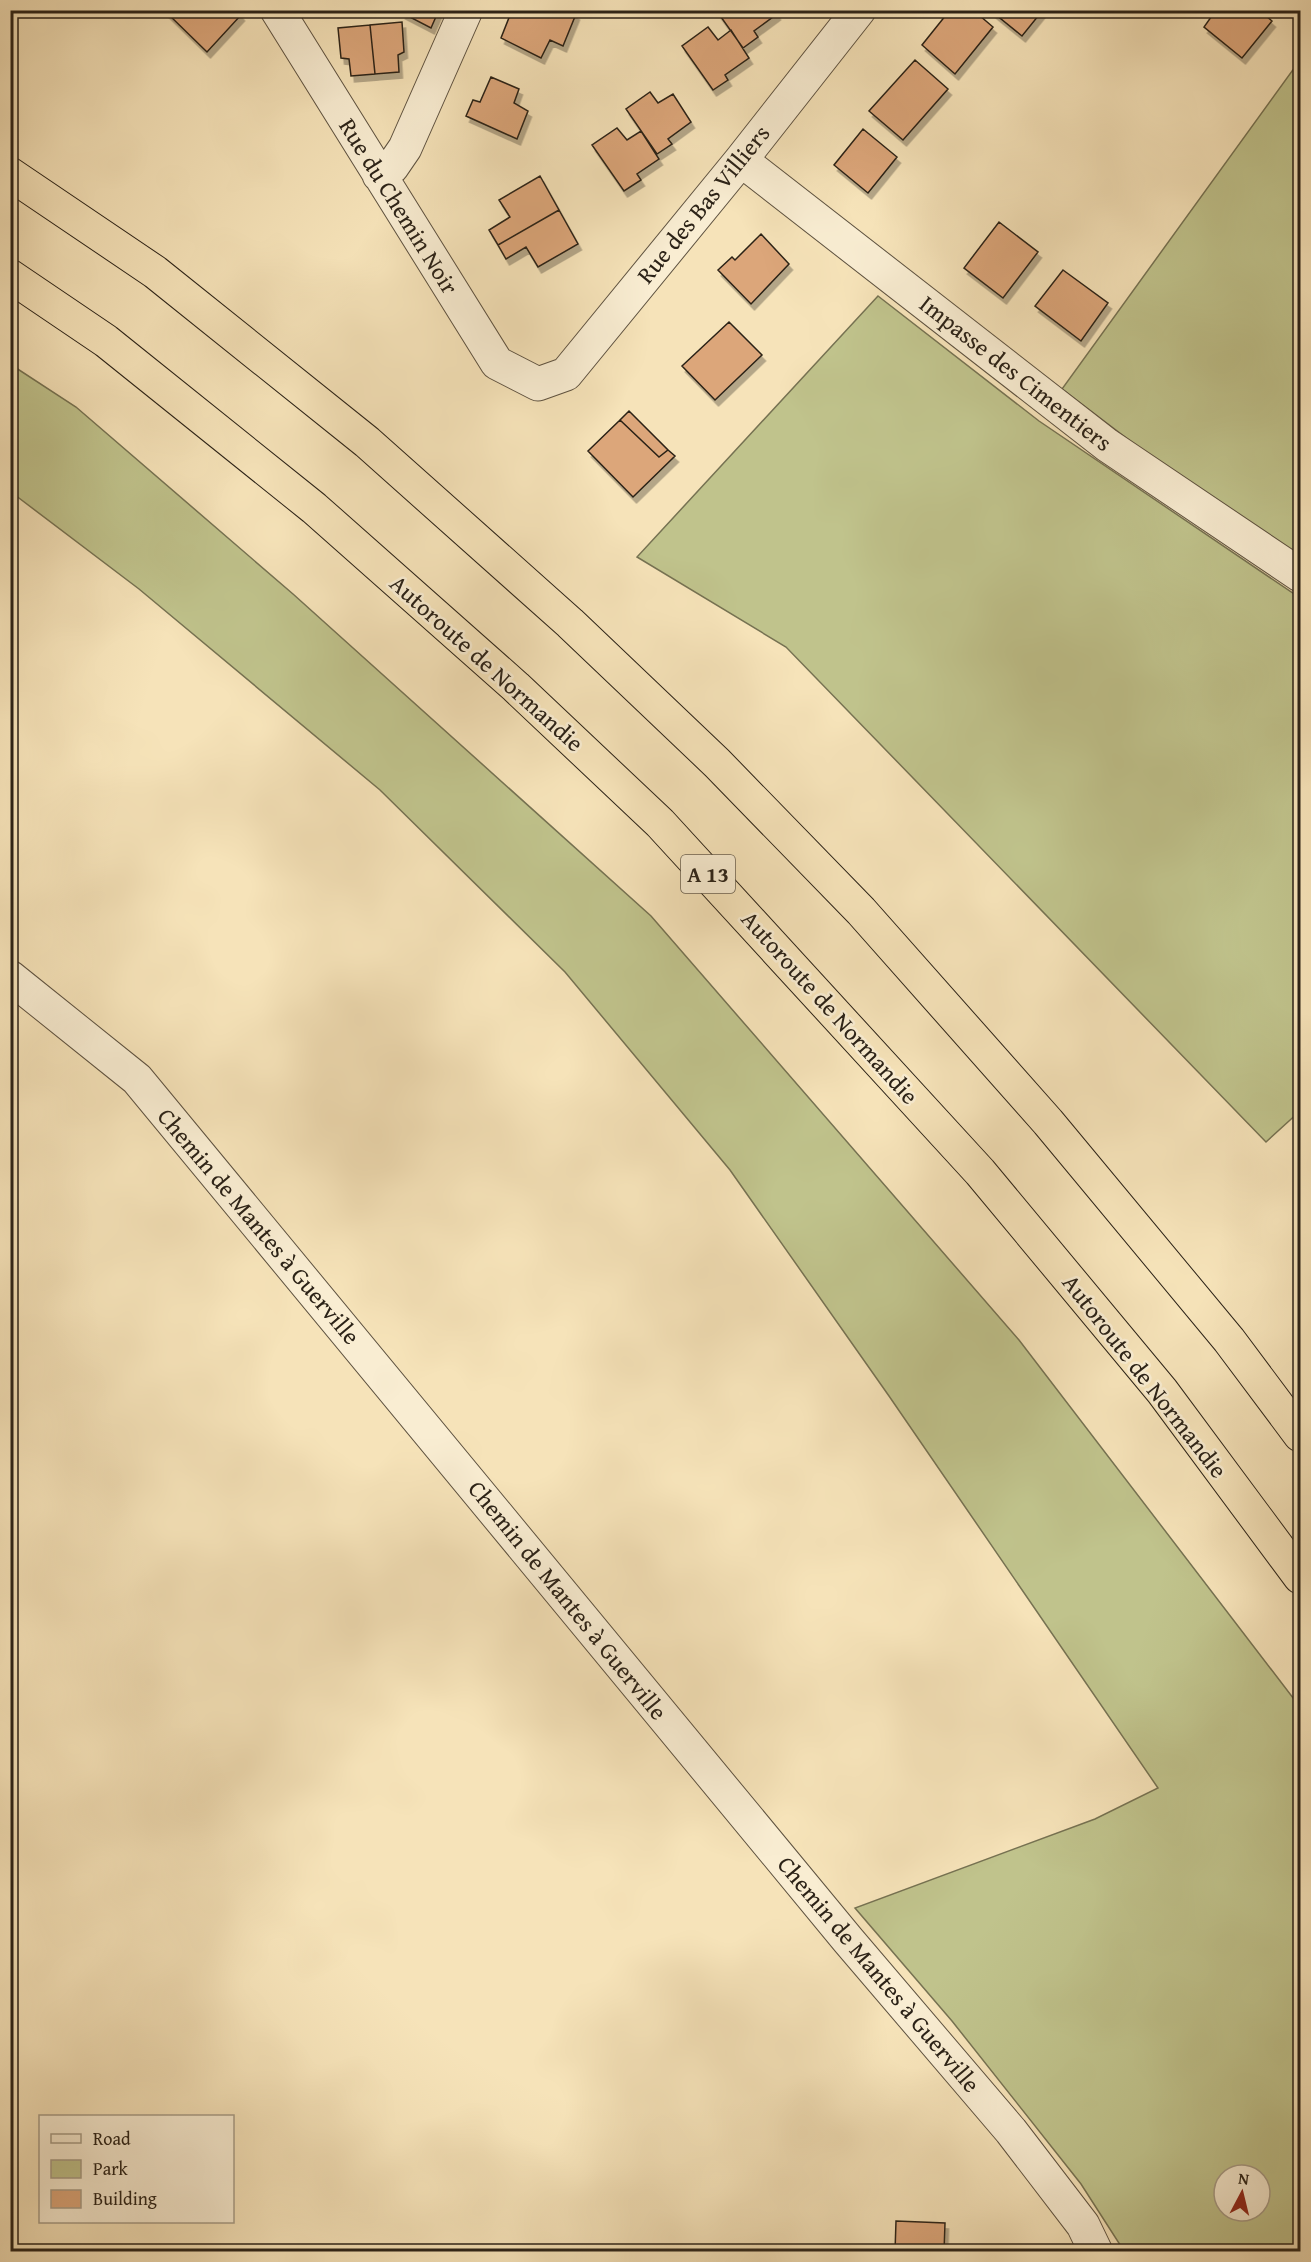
<svg xmlns="http://www.w3.org/2000/svg" width="1311" height="2262" viewBox="0 0 1311 2262" font-family="'Gentium Book Plus',serif">
<style>
.green{fill:#c0c38c;stroke:#767252;stroke-width:1.5;fill-rule:evenodd}
.building{fill:#dca67a;stroke:#2b2217;stroke-width:1.5;filter:url(#shadow)}
.lines{fill:none;stroke-linecap:round;stroke-linejoin:round}
.minor-casing{stroke:#5e5240;stroke-width:35}
.motorway-casing{stroke:#2b2217;stroke-width:35}
.minor{stroke:#f9edd2;stroke-width:33}
.motorway{stroke:#f6e3b9;stroke-width:33}
.labels{text-anchor:middle;dominant-baseline:central;stroke-width:5;stroke-linejoin:round;paint-order:stroke}
.shield{fill:#f9edd2;stroke:#695f4f;stroke-width:1.5}
.shield-label{font-size:22px;font-weight:bold;fill:#2b2217}
.street-label{font-size:24px;fill:#2b2217;stroke:#f9edd2}
</style>
<defs>
<filter id="shadow"><feDropShadow dx="3.5" dy="6" stdDeviation="0" flood-color="#0004"/></filter>
</defs>
<rect width="100%" height="100%" fill="#f6e3b9"/>
<filter id="stains"><feTurbulence type="fractalNoise" baseFrequency=".00333" numOctaves="4"/><feColorMatrix values="0 0 0 0 .2 0 0 0 0 .09 0 0 0 0 .02 0 0 0 .5 -.17"/></filter>
<radialGradient id="worn" r=".72"><stop offset=".6" stop-color="#630" stop-opacity="0"/><stop offset="1" stop-color="#630" stop-opacity=".3"/></radialGradient>
<path class="green" d="M1300 60V561L1183 481 1062 389Z
M878 296 1039 421 1300 598V1111L1266 1142 786 647 637 557Z
M10 364 76 407 293 594 651 916 1019 1340 1300 1707V2251H1124L1081 2184 952 2021 855 1908 1095 1819 1158 1788 889 1396 730 1170 565 972 380 790 139 589 11 492ZM1224 2175H1260V2211H1224Z"/>
<path class="building" d="M168 10H237L241 15 207 52 166 12Z
M404 10H435L438 12 431 28 402 13Z
M512 10H568L576 14 563 46 550 40 541 58 501 38Z
M716 10H775L777 14 754 31 758 37 743 48Z
M950 10H973L993 27 955 74 922 45Z
M990 10H1043L1022 36Z
M1216 10 1222 13 1224 10H1259L1272 21 1242 58 1204 27Z
M402 22 404 52 398 55 399 72 375 74 370 25Z
M370 25 375 74 351 76 349 59 341 58 338 28Z
M708 27 718 40 731 30 749 58 725 75 728 80 713 90 682 46Z
M915 60 948 89 903 140 869 111Z
M491 77 519 89 514 103 528 111 517 139 466 116 473 100 480 102Z
M650 92 658 103 673 94 691 122 668 139 672 144 657 154 626 109Z
M617 128 627 140 641 131 659 159 637 174 641 180 624 191 592 145Z
M863 129 897 157 868 193 834 165Z
M540 176 559 210 498 245 489 230 510 217 499 200Z
M559 210 578 244 538 267 526 247 506 259 498 245Z
M999 222 1038 252 1003 298 964 268Z
M761 234 789 264 751 304 718 270 732 257 735 260Z
M1063 270 1108 303 1081 341 1035 306Z
M729 322 762 355 715 400 682 366Z
M629 411 668 450 659 457 620 420Z
M620 420 659 457 668 450 675 456 633 497 588 451Z
M896 2221 945 2223 944 2252H895Z"/>
<g class="lines">
<g class="minor-casing">
<path id="minor" d="M277 10 497 363 538 384 566 374 741 160 859 10
M741 160 1107 445 1300 575
M379 175 392 167 405 148 466 10
M10 977 137 1079 848 1940 1011 2131 1083 2225 1096 2252"/>
</g>
<g class="motorway-casing">
<path id="motorway" d="M10 174 155 272 367 442 570 623 717 763 861 911 1048 1122 1229 1340 1300 1435
M10 276 106 341 314 508 516 687 660 823 980 1172 1162 1391 1300 1577"/>
</g>
<use href="#minor" class="minor"/>
<use href="#motorway" class="motorway"/>
</g>
<g class="labels">
<rect class="shield" x="681" y="855" width="54" height="38" rx="4.5"/>
<g class="shield-label">
<text x="708" y="874">A 13</text>
</g>
<g class="street-label">
<text transform="translate(703 204) rotate(-51)">Rue des Bas Villiers</text>
<text transform="translate(399 206) rotate(58)">Rue du Chemin Noir</text>
<text transform="translate(1016 373) rotate(38)">Impasse des Cimentiers</text>
<text transform="translate(487 663) rotate(42)">Autoroute de Normandie</text>
<text transform="translate(830 1007) rotate(48)">Autoroute de Normandie</text>
<text transform="translate(259 1226) rotate(50)">Chemin de Mantes à Guerville</text>
<text transform="translate(1145 1376) rotate(52)">Autoroute de Normandie</text>
<text transform="translate(568 1600) rotate(51)">Chemin de Mantes à Guerville</text>
<text transform="translate(879 1974) rotate(50)">Chemin de Mantes à Guerville</text>
</g>
</g>
<rect width="1311" height="2262" fill="none" stroke="#f6e3b9" stroke-width="36"/>
<rect x="12" y="12" width="1287" height="2238" fill="none" stroke="#2b2217" stroke-width="3"/>
<rect x="18" y="18" width="1275" height="2226" fill="none" stroke="#2b2217" stroke-width="1.5"/>
<rect x="39" y="2115" width="195" height="108" fill="#f9edd2" stroke="#a79c87" stroke-width="1.5"/>
<rect x="51" y="2134" width="30" height="9" fill="#f9edd2" stroke="#a79c87" stroke-width="1.5"/>
<text x="93" y="2145" font-size="18" fill="#2b2217">Road</text>
<rect x="51" y="2160" width="30" height="18" fill="#c0c38c" stroke="#a79c87" stroke-width="1.5"/>
<text x="93" y="2175" font-size="18" fill="#2b2217">Park</text>
<rect x="51" y="2190" width="30" height="18" fill="#dca67a" stroke="#a79c87" stroke-width="1.5"/>
<text x="93" y="2205" font-size="18" fill="#2b2217">Building</text>
<g transform="translate(1242 2193) rotate(7)"><circle r="28" fill="#f9edd2" stroke="#a79c87" stroke-width="1.5"/>
<path d="M0-4.5L10 22L0 15L-10 22Z" fill="#8f2418"/>
<text y="-9" font-size="16" font-weight="bold" text-anchor="middle" fill="#2b2217">N</text>
</g>
<rect width="100%" height="100%" filter="url(#stains)"/>
<rect width="100%" height="100%" fill="url(#worn)"/>
</svg>
